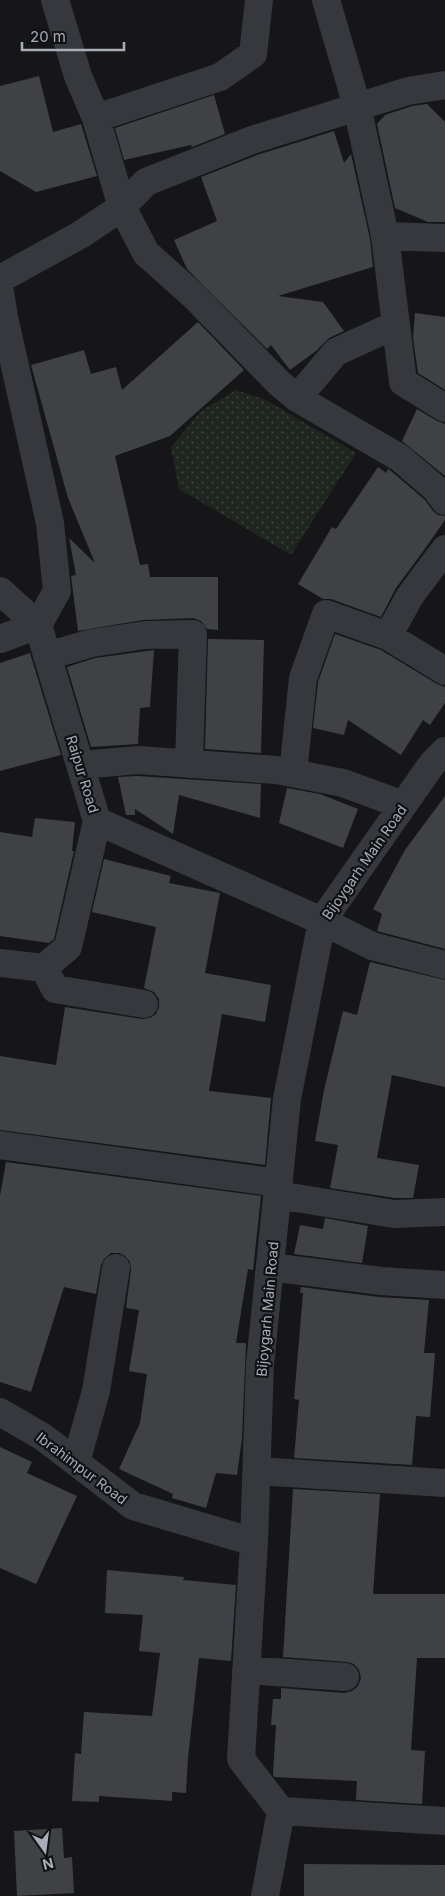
<svg xmlns="http://www.w3.org/2000/svg" width="445" height="1896" viewBox="0 0 445 1896" font-family="Inter,sans-serif">
<style>
.park{fill:url(#park-dots)}
.building{fill:#404145}
.lines{fill:none;stroke-linecap:round;stroke-linejoin:round}
.minor{stroke:#37383d;stroke-width:28}
.labels{text-anchor:middle;dominant-baseline:central;stroke-width:4.5;stroke-linejoin:round;paint-order:stroke}
.street-label{font-size:14px;fill:#a8adb8;stroke:#111113}
</style>
<defs>
<pattern id="park-dots" width="8" height="8" patternUnits="userSpaceOnUse" patternTransform="scale(1.25)"><rect width="8" height="8" fill="#1e261f"/><path d="M2 2h.1M6 6h.1" fill="none" stroke="#3c433d" stroke-width="1.8" stroke-linecap="round"/></pattern>
</defs>
<rect width="100%" height="100%" fill="#161618"/>
<path class="park" d="M236 390 266 400 356 453 291 555 179 489 171 447 201 411Z"/>
<path class="building" d="M39 76 53 132 81 124 97 176 36 192 0 171V86Z
M214 95 225 134 192 147 191 145 124 160 115 128Z
M427 104 445 122V222H428L395 208 377 124 385 115 412 106Z
M334 131 344 163 351 154 370 239 373 267 278 296 323 302 344 331 329 338 316 351 290 370 271 345 267 349 187 269 174 240 217 221 201 177 257 155Z
M415 313 445 317V390L418 373 413 338Z
M198 322 244 370 170 436 115 456 140 565 148 564 150 577H218V630L207 629 201 621 193 618 143 620 78 631 71 576 76 575 69 538 95 563 68 498 31 365 84 350 91 374 116 367 122 390Z
M417 409 437 421 445 424V476L402 441Z
M378 467 386 473 388 469 391 471 425 500 433 511 438 515 445 516V520L424 550 396 588 381 617 331 599H323L298 584 332 527 336 529Z
M335 634 381 650 437 684 445 687V703L430 725 423 720 401 755 348 720 344 735 313 728 318 682Z
M208 639 264 640 261 753 205 749Z
M154 650 150 707 140 708 138 744 91 747 67 667 95 658Z
M30 653 61 755 0 771V663Z
M138 776 261 784 260 818 179 795 173 834 135 809V815H126L118 777Z
M287 788 320 794 358 809 343 848 279 823Z
M445 796V949L377 931 382 914 373 909 405 850Z
M35 818 75 822 72 851H74L54 939 49 943 0 936V832L32 837Z
M104 859 171 876 169 883 220 893 205 973 271 985 265 1022 222 1014 209 1091 271 1098 265 1165 0 1130V1056L56 1065 65 1007 142 1019 150 1018 156 1014 159 1007V999L154 992 144 988 156 927 92 912Z
M370 962 445 980V1087L392 1075 377 1158 419 1165 413 1198H395L330 1188 338 1145 315 1141 324 1090 343 1011 357 1015Z
M6 1162 261 1196 253 1270 248 1269 236 1343H246L242 1438 237 1475 216 1473 206 1508 172 1498 173 1494 119 1469 140 1423 147 1374 129 1371 139 1310 126 1308 131 1270 130 1262 125 1256 119 1253H111L104 1259 101 1265 96 1294 64 1287 31 1392 0 1382V1196Z
M325 1218 368 1226 362 1263 294 1254 300 1225 323 1229Z
M301 1287 379 1297 429 1300 424 1353H435L430 1417 416 1416 412 1465 294 1458 299 1400 294 1399 303 1293H300Z
M0 1447 32 1462 27 1473 77 1496 36 1584 0 1568Z
M293 1489 380 1494 373 1594H445V1658H417L411 1750 425 1751 422 1804 356 1800 357 1781 274 1777 273 1775 276 1725H271L273 1699H281V1688L344 1693 352 1691 358 1686 361 1678 359 1670 354 1664 347 1662 283 1657Z
M107 1570 184 1577 183 1580 236 1585 231 1661 199 1658 188 1758 186 1793 172 1792V1801L99 1796V1802L72 1801 75 1753 81 1754 84 1712 152 1716 160 1653 139 1651 143 1615 105 1613Z
M62 1828 64 1858 72 1857 74 1893 17 1896 14 1831Z
M304 1864 445 1865V1896H304Z"/>
<g class="lines">
<path class="minor" d="M55 0 78 76 96 118 122 207 146 253 194 296 280 384 297 398 400 458 436 489 445 501
M326 0 357 106 385 236 445 238
M96 118 220 77 253 54 259 0
M385 236 403 382 445 408
M0 279 80 235 122 207 146 182 252 140 408 91 445 85
M0 292 4 317 50 523 57 591 38 625 0 639
M297 398 336 352 395 325
M0 591 38 625 97 821 322 921 372 946 445 965
M388 636 410 596 445 549
M47 656 92 643 145 635 193 634 189 764
M80 765 138 760 277 770 343 783 403 805
M293 773 303 678 326 614 388 636 445 671
M0 963 44 968 68 947 97 821
M44 968 55 989 144 1004
M0 1145 279 1183
M278 1195 394 1214 445 1212
M270 1267 381 1281 445 1285
M0 1412 43 1437 133 1506 254 1542
M76 1462 96 1391 116 1268
M257 1471 445 1483
M246 1670 345 1677
M281 1811 445 1821
M265 1896 281 1811 241 1759 254 1542 260 1364 287 1099 322 921 432 764 445 751"/>
</g>
<g class="labels">
<g class="street-label">
<text transform="translate(83 774) rotate(73)">Raipur Road</text>
<text transform="translate(364 862) rotate(-55)">Bijoygarh Main Road</text>
<text transform="translate(267 1309) rotate(-85)">Bijoygarh Main Road</text>
<text transform="translate(82 1468) rotate(37)">Ibrahimpur Road</text>
</g>
</g>
<g transform="translate(45 1851) rotate(166)" stroke="#111113" stroke-width="4" paint-order="stroke">
<path d="M0-4L9 19L0 12L-9 19Z" fill="#a8adb8"/>
<text y="-8" font-size="14" font-weight="bold" text-anchor="middle" fill="#a8adb8">N</text>
</g>
<path d="M22 42v8h102v-8" fill="none" stroke="#a8adb8" stroke-width="2.5"/>
<text x="30" y="42" font-size="15" fill="#a8adb8" stroke="#111113" stroke-width="4" paint-order="stroke">20 m</text>
</svg>
